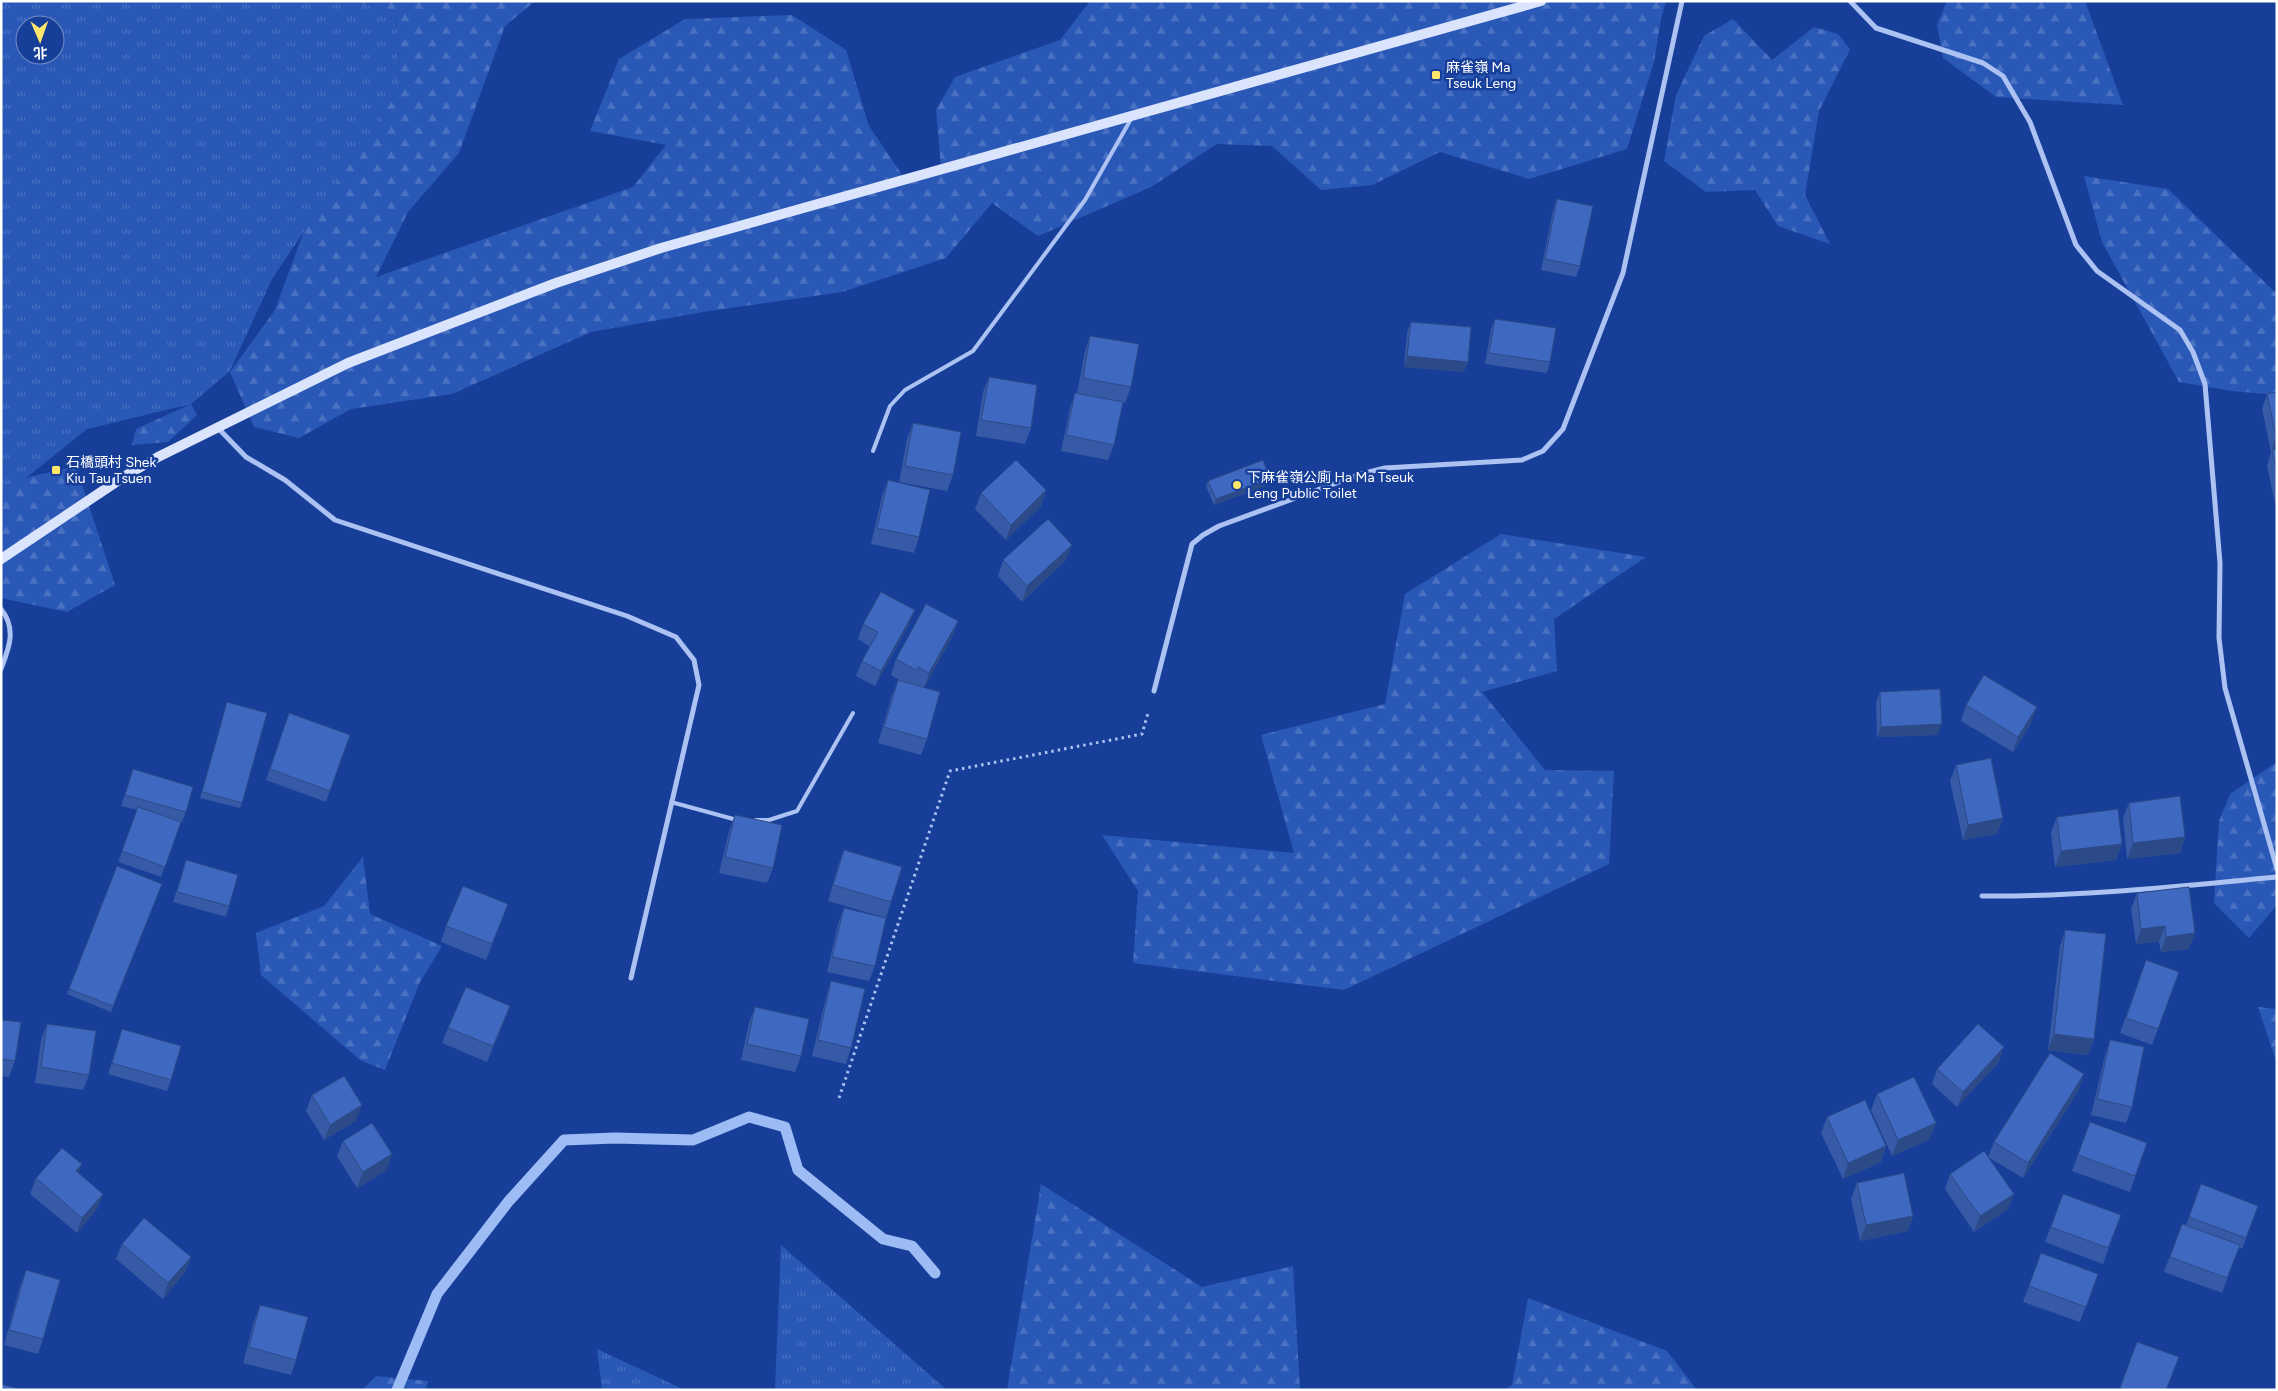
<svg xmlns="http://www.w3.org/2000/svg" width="2278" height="1391" viewBox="0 0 2278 1391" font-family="Figtree,'Noto Sans SC',sans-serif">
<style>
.grass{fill:url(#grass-tufts);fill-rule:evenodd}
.forest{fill:url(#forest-firs)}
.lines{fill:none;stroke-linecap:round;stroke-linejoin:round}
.stream{stroke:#9dbbf4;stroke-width:11}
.path{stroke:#abc2f2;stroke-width:3;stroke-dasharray:2.5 4;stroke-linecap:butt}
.lane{stroke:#abc2f2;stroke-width:4}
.street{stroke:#abc2f2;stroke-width:5}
.secondary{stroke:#dae4fc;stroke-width:10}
.wall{fill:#365aa6}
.shaded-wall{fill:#2c4a87}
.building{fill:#3f69c1;stroke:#2c4a87}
.poi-dot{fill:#ffe76c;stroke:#173f99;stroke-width:2}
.labels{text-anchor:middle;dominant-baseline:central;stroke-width:5;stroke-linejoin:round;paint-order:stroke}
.poi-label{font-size:14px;fill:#fff;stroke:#173f99;text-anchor:start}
</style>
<defs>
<pattern id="grass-tufts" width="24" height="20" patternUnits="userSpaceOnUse" patternTransform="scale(1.25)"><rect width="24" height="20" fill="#2a58b7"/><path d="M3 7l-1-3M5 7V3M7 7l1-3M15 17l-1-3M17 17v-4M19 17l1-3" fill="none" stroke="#4a71c2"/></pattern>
<pattern id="forest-firs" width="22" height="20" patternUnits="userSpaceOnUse" patternTransform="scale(1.25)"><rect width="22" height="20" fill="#2a58b7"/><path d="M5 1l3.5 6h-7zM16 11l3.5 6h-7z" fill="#4a71c2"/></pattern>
</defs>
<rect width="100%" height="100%" fill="#173f99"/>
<path class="grass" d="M1 1H349L396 12 400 89 272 279 230 371 191 404 87 429 1 498ZM25 25H55V55H25Z
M781 1245 947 1390H775Z
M597 1349 685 1390H686H602Z"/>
<path class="forest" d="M349 1H535L505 26 459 153 408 212 376 277 633 187 666 145 590 131 619 59 685 19 792 15 846 50 869 126 903 176 941 168 936 110 955 77 1060 40 1090 1H1666L1661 19 1654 62 1627 149 1529 179 1440 152 1372 185 1321 190 1272 146 1217 144 1151 187 1038 236 992 203 946 258 842 292 709 311 591 332 452 394 351 409 299 438 254 427 230 372 275 310 304 231 400 89 396 12Z
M1947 1H2085L2123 105 1996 97 1943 58 1937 25Z
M1733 19 1772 60 1814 27 1838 34 1850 49 1819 111 1805 195 1830 244 1778 226 1755 190 1706 192 1664 161 1676 95 1704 36Z
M2084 176 2168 189 2277 294V395L2232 391 2179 382 2102 242Z
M191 404 197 415 168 442 132 445 136 429Z
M76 466 115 585 67 612 1 598V487L8 482Z
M1501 534 1646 557 1554 619 1557 671 1482 692 1545 770 1614 771 1609 864 1344 990 1133 963 1138 891 1102 835 1294 853 1261 735 1385 704 1405 594Z
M2277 762V905L2249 938 2214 903 2219 821 2230 794Z
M363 857 370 914 442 946 420 982 385 1070 360 1060 261 975 256 933 324 906Z
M2258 1007 2277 1009V1064Z
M1041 1184 1202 1287 1293 1266 1300 1390H1007Z
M1528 1298 1667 1351 1697 1390H1503L1512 1385Z
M376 1376 428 1381 426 1390H362Z"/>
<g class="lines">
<path class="stream" d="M397 1390 437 1294 508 1202 564 1140 615 1138 693 1140 749 1117 785 1127 798 1170 883 1239 912 1246 935 1273"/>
<path class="path" d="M839 1098 950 771 1142 734 1148 713"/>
<path class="lane" d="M873 451 890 406 905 390 973 351 1085 200 1131 119
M671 802 737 820
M756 820H769L797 811 853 713"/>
<path class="street" d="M1850 1 1876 28 1983 63 2003 76 2030 122 2076 245 2097 271 2180 330 2193 352 2205 384 2220 563 2219 638 2225 688 2277 869
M217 427 246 457 285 480 335 520 627 616 676 637 694 660 699 685 631 978
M1 609C17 629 9 648 1 669
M1154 691 1192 544 1203 535 1219 526 1361 474 1385 468 1522 460 1543 451 1563 429 1623 273 1682 1
M1982 896C2081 897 2179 886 2277 877"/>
<path class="secondary" d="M1 559 125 476 158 457 348 363 556 283 661 248 1541 1"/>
</g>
<path class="wall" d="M1557 199 1580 266 1576 277 1541 270 1553 210Z
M1495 319 1550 362 1547 373 1485 364 1491 329Z
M1411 322 1464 372 1404 367 1407 332Z
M1090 336 1131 387 1125 403 1114 401V445L1108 460 1061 451 1070 408 1075 393H1077L1085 351Z
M989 377 1031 428 1025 444 976 436 983 392Z
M2277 392V508H2276L2267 466 2271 452 2262 409 2267 394Z
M913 423 953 475 947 491 899 482 907 439Z
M1270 479 1268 485 1214 505 1206 486 1208 481Z
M888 480 919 537 914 553 871 544 882 496Z
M1046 490 1041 506 1006 540 975 509 981 493Z
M1003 560H1066L1022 602 998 576Z
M958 621 952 637 924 687 927 739 921 755 878 743 892 695 898 680 901 681 891 675 896 659Z
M863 624 909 625 875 686 856 676 862 661 870 647 858 639Z
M1880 692 1938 735 1877 737 1876 702Z
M227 702 242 803 240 808 200 798Z
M1966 705 2031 723 2013 752 1961 721Z
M289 713 350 735 326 802 266 780Z
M1956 765 2003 818 1997 834 1963 840 1950 781Z
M133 769 186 812 182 822H181L161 877 118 862 137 810 121 806Z
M2129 803 2185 837 2180 853 2127 859 2123 818Z
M735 815 773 868 767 883 719 873 729 831Z
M2057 817 2122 844 2116 860 2055 867 2051 832Z
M844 850 891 902 886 918 828 901 838 866Z
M186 860 229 906 226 917 173 902Z
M162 884 111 1012 67 994 69 989Z
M2137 893 2189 949 2161 952 2159 942 2136 944 2131 909Z
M508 904 486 960 441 942 446 926Z
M844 908 875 966 869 981 827 972 838 924Z
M2065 930 2094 1039 2088 1055 2048 1050 2060 946Z
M2146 960 2179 972 2152 1045 2120 1033Z
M831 981 851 1048 846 1064 812 1056 826 997Z
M755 1007 801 1056 795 1072 741 1060 749 1023Z
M1 1020 15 1061 9 1077 1 1076Z
M504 1022 487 1062 442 1043 448 1028Z
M47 1024 89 1075 83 1090 35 1083 41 1040Z
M122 1029 171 1080 167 1091 108 1074Z
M2110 1040 2132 1107 2126 1123 2091 1115 2105 1055Z
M2004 1047 1998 1063 1957 1107 1932 1084 1937 1069Z
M2079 1090 2023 1178 1988 1157 1994 1142Z
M1877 1094 1930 1139 1892 1156 1871 1110Z
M312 1095 356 1121 324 1140 306 1111Z
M1827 1117 1886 1146 1881 1162 1843 1179 1821 1133Z
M2090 1122 2147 1143 2130 1192 2072 1171Z
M343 1141 387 1170 357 1188 337 1156Z
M78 1173 103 1194 97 1209 77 1233 30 1194 36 1178Z
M1950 1174 2014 1194 2008 1209 1974 1232 1945 1189Z
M1857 1183 1913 1216 1908 1231 1860 1241 1851 1199Z
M2201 1184 2258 1206 2242 1249 2239 1247 2222 1293 2164 1272 2182 1224 2186 1225Z
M2063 1194 2121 1215 2103 1264 2045 1242Z
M122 1244 191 1257 185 1272 163 1299 116 1259Z
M2041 1253 2098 1274 2080 1322 2023 1302Z
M26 1270 43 1339 38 1354 4 1345 20 1286Z
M260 1305 296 1360 291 1375 243 1363 254 1321Z"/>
<path class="shaded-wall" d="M1407 356 1468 362 1464 372 1404 367Z
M2277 436V451L2272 450 2271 452Z
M1270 479 1268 485 1214 505 1216 499Z
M1046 490 1041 506 1006 540 1011 525Z
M1072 545 1066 560 1022 602 1027 586Z
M915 610 909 625 875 686 881 671Z
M958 621 952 637 924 689 929 673Z
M2037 707 2031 723 2013 752 2018 737Z
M1942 724 1938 735 1877 737 1881 727Z
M2003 818 1997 834 1963 840 1968 825Z
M2185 837 2180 853 2127 859 2133 843Z
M2122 844 2116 860 2055 867 2061 851Z
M2165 926 2159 942 2136 944 2141 929Z
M2195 933 2189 949 2161 952 2166 937Z
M510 1006 504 1022 487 1062 493 1046Z
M2054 1034 2094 1039 2088 1055 2048 1050Z
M2004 1047 1998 1063 1957 1107 1963 1092Z
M2084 1074 2079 1090 2023 1178 2028 1163Z
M362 1105 356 1121 324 1140 330 1125Z
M1936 1123 1930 1139 1892 1156 1898 1140Z
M1886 1146 1881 1162 1843 1179 1848 1163Z
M392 1154 387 1170 357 1188 363 1172Z
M82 1164 76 1180V1171Z
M103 1194 97 1209 77 1233 82 1218Z
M2014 1194 2008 1209 1974 1232 1980 1216Z
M1913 1216 1908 1231 1860 1241 1866 1225Z
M191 1257 185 1272 163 1299 168 1283Z"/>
<path class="building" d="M1557 199 1593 206 1580 266 1545 259Z
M1495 319 1556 328 1550 362 1489 353Z
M1411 322 1471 327 1468 362 1407 356Z
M1090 336 1139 344 1131 387 1083 378Z
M989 377 1037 385 1031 428 981 420Z
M2277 392V436H2276L2267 394Z
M1075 393 1123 402 1114 445 1066 435Z
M913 423 961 432 953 475 905 466Z
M2277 449V471L2272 450Z
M1016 460 1046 490 1011 525 981 493Z
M1263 460 1270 479 1216 499 1208 481Z
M888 480 930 490 919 537 877 528Z
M1048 519 1072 545 1027 586 1003 560Z
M881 592 915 610 881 671 862 661 878 632 863 624Z
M926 604 958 621 929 673 918 667 916 670 896 659Z
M1984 675 2037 707 2018 737 1966 705Z
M898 680 940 692 927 739 884 727Z
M1940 689 1942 724 1881 727 1880 692Z
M227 702 267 713 242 803 202 792Z
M289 713 350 735 330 791 270 769Z
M1991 758 2003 818 1968 825 1956 765Z
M133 769 193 787 186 812 125 795Z
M2180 796 2185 837 2133 843 2129 803Z
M138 807 181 822 165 867 122 851Z
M2118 809 2122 844 2061 851 2057 817Z
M735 815 782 825 773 868 725 857Z
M844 850 902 867 891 902 833 885Z
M186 860 238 875 229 906 177 892Z
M117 866 162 884 113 1006 69 989Z
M463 886 508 904 492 944 446 926Z
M2189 887 2195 933 2166 937 2165 926 2141 929 2137 893Z
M844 908 886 918 875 966 832 957Z
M2065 930 2106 934 2094 1039 2054 1034Z
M2146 960 2179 972 2158 1029 2126 1018Z
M831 981 865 989 851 1048 818 1040Z
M466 987 510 1006 493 1046 448 1028Z
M755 1007 809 1019 801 1056 747 1044Z
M1 1020 21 1022 15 1061 1 1059Z
M47 1024 96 1031 89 1075 41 1067Z
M1978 1024 2004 1047 1963 1092 1937 1069Z
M122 1029 181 1046 171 1080 112 1063Z
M2110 1040 2144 1047 2132 1107 2097 1099Z
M2050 1053 2084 1074 2028 1163 1994 1142Z
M344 1076 362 1105 330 1125 312 1095Z
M1914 1077 1936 1123 1898 1140 1877 1094Z
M1865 1100 1886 1146 1848 1163 1827 1117Z
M2090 1122 2147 1143 2135 1176 2078 1155Z
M372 1123 392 1154 363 1172 343 1141Z
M62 1148 82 1164 76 1171 103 1194 82 1218 36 1178Z
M1984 1151 2014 1194 1980 1216 1950 1174Z
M1904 1173 1913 1216 1866 1225 1857 1183Z
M2201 1184 2258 1206 2246 1238 2189 1217Z
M2063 1194 2121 1215 2108 1248 2051 1227Z
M144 1218 191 1257 168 1283 122 1244Z
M2182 1224 2240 1245 2227 1278 2170 1257Z
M2041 1253 2098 1274 2086 1307 2029 1286Z
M26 1270 60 1280 43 1339 9 1330Z
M260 1305 308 1317 296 1360 249 1347Z
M2137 1342 2179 1357 2166 1390H2126L2120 1388Z
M1 1384 23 1390H1Z"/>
<g class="poi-dot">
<rect x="1431" y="70" width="10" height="10" rx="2.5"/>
<rect x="51" y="465" width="10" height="10" rx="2.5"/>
<circle cx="1237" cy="485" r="5"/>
</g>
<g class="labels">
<g class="poi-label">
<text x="1446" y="67">麻雀嶺 Ma<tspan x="1446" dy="16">Tseuk Leng</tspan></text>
<text x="66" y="462">石橋頭村 Shek<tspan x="66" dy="16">Kiu Tau Tsuen</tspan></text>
<text x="1247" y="477">下麻雀嶺公廁 Ha Ma Tseuk<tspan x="1247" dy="16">Leng Public Toilet</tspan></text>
</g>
</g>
<rect width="2278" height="1391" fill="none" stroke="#ffffff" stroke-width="5"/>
<g transform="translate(40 40) rotate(178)"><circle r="24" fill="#173f99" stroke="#748cc2"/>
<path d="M0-4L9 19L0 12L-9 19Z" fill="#ffe76c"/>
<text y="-8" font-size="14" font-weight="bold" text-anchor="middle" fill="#ffffff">北</text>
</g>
</svg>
